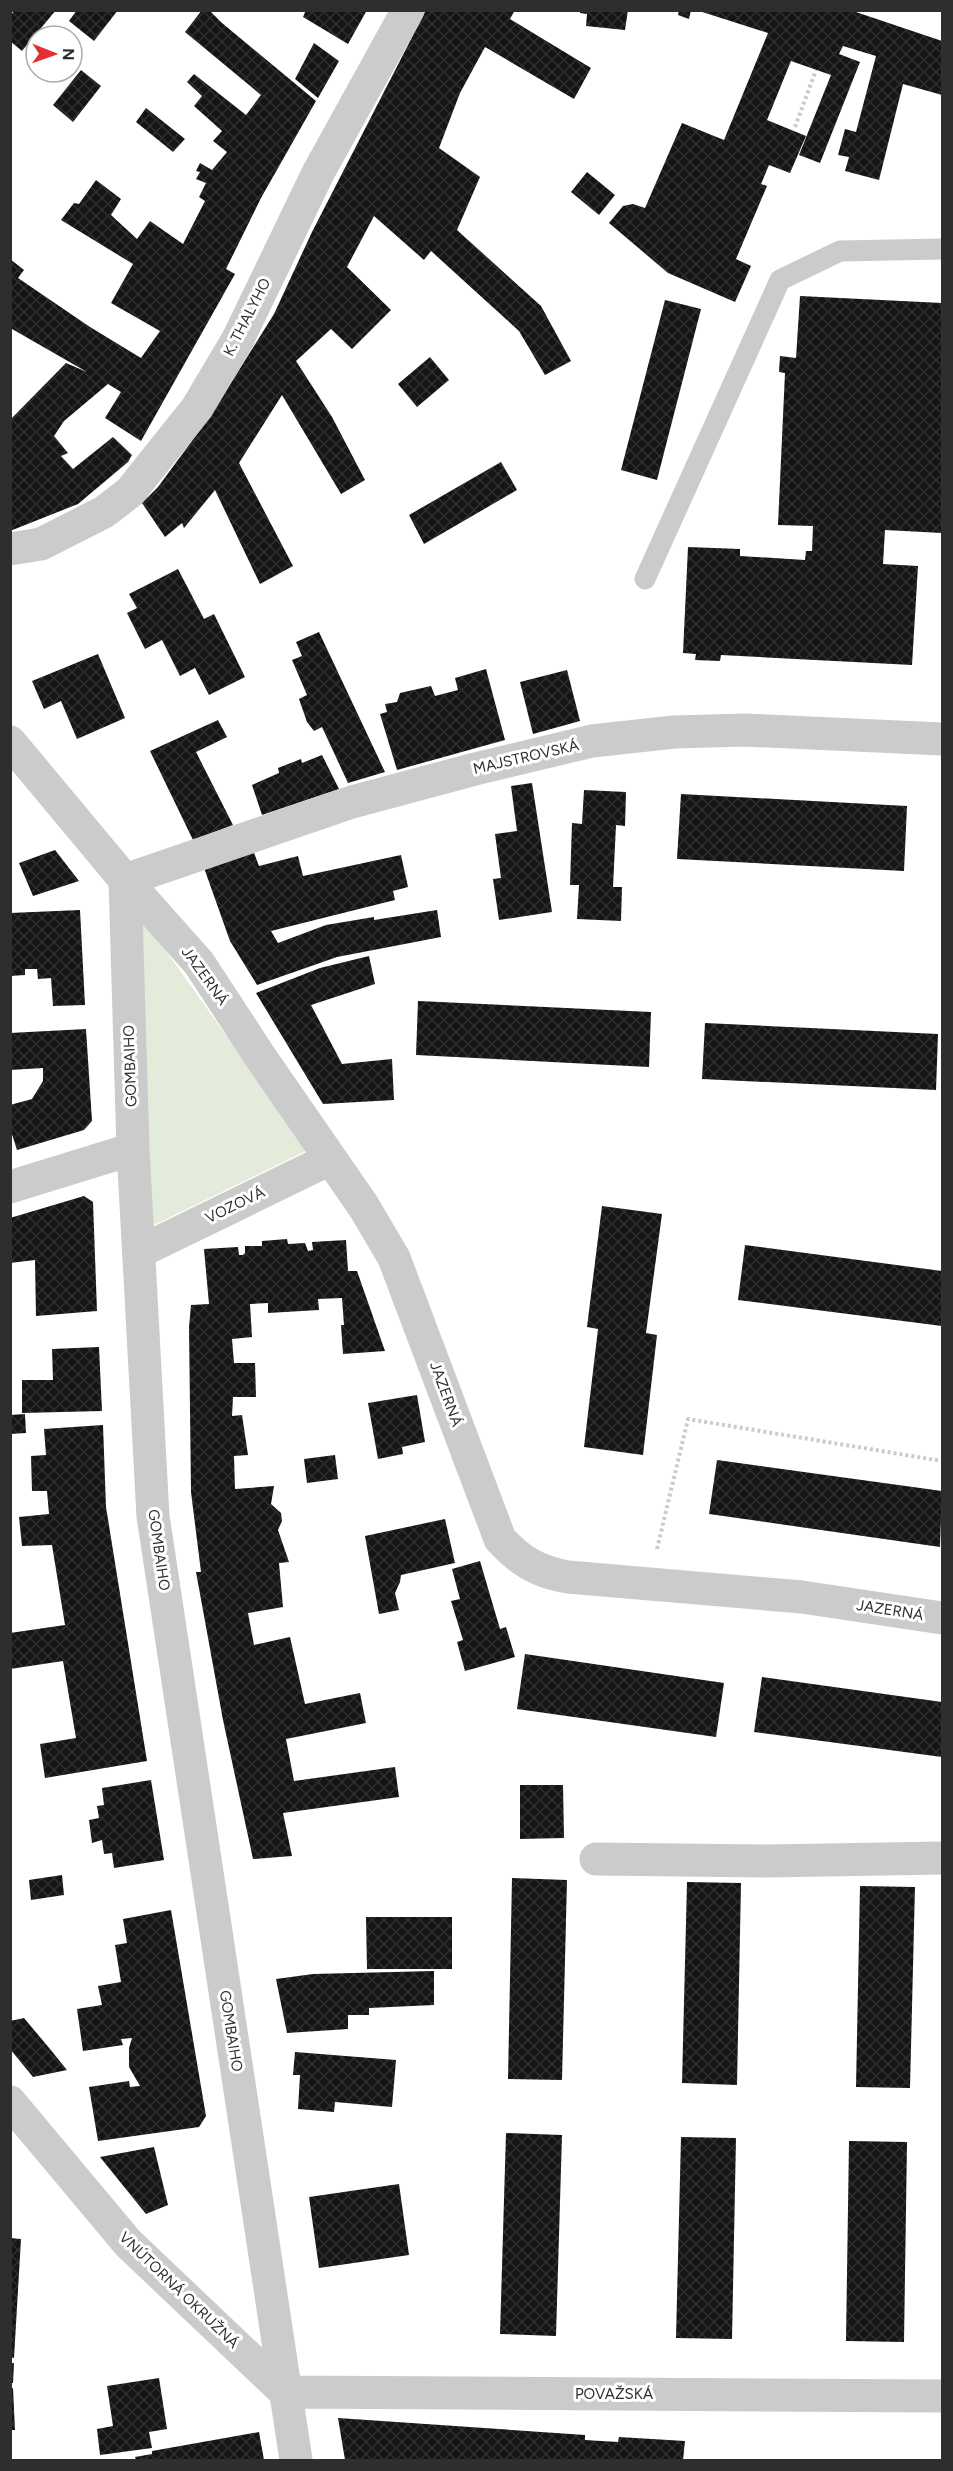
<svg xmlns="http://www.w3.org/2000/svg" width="953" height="2471" viewBox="0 0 953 2471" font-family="Figtree,sans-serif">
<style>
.green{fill:#e3ebdb}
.building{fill:url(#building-cross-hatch)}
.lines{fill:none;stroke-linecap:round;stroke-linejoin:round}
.path{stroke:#cbcbcb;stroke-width:4;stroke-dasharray:3 3;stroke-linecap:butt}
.lane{stroke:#cbcbcb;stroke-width:21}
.street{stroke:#cbcbcb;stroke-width:33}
.labels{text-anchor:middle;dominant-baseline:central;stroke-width:6;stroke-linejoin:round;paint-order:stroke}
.street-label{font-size:15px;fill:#2e2e2e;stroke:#fff}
</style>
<defs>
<pattern id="building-cross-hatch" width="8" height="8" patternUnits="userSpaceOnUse" patternTransform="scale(1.5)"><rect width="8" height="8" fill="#151515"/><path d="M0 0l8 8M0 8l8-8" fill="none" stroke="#2f2f2f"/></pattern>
</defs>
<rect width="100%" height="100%" fill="#fff"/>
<path class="green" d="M136 909 308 1150 152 1226Z"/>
<path class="building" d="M15 10H56L22 51 10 41V16Z
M77 10H118L94 41 69 21Z
M202 10H209L222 23 316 101 261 198 226 269 235 274 141 441 105 418 121 392 108 384 64 421 54 436 68 453 61 456 73 469 113 437 132 455 128 462 78 504 10 531V420L66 363 87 372 12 329 10 259 24 270 18 278 90 327 141 358 160 331 111 303 133 264 61 220 74 203 79 204 96 180 121 199 111 215 137 239 150 221 183 244 205 201 199 197 206 183 196 179 200 172 196 171 200 163 212 170 227 152 213 141 222 131 194 106 202 96 187 82 194 74 246 115 261 95 185 32Z
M306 10H367L348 44 303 17Z
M426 10H515L510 19 591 68 574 99 485 47 460 93 439 148 480 177 457 230 541 306 571 361 545 375 519 331 431 251 424 260 374 216 347 267 391 310 352 349 331 329 296 361 332 417 365 480 341 494 282 395 239 463 293 566 260 584 215 490 184 528 182 523 165 537 142 503 158 487 211 415 274 314 312 232Z
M580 10H628L625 30 586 26 587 14 580 13Z
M679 10H691L689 19 678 15Z
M696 10H850L942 41V95L903 84 879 180 845 171 849 157 838 155 845 129 856 132 876 56 843 46 839 54 860 62 820 163 799 155 831 75 791 61 767 120 806 136 790 173 769 165 761 184 767 186 736 259 751 266 735 302 668 273 609 223 623 206 633 204 645 208 682 123 724 140 768 33Z
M314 43 339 61 318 98 295 79Z
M81 70 101 86 73 122 53 105Z
M146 108 185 139 173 152 136 122Z
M587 172 615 195 599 215 571 192Z
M800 296 942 303V533L885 530 883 564 918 566 912 665 721 655 720 661 695 660 696 654 683 653 688 547 740 549V556L805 560 806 551H812L813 526 778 525 785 373 779 372 780 356 796 358Z
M665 300 701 309 657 480 621 470Z
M430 357 449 380 417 407 398 384Z
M501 462 517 490 424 544 409 515Z
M178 569 204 619 214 614 245 677 209 695 195 668 180 676 162 640 145 649 127 613 137 608 129 594Z
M319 632 385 772 348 783 322 727 314 731 307 722 299 699 307 695 292 660 302 656 296 642Z
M98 654 125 718 77 739 61 701 44 709 32 681Z
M486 669 505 740 397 770 380 714 387 712 385 704 397 702 400 693 431 686 435 696 458 690 455 678Z
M567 670 580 721 533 734 520 682Z
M218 720 227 737 196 752 233 825 193 840 150 751Z
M322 755 339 789 262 815 252 785 279 773 278 768 301 759 302 763Z
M532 783 552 912 499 920 493 879 501 878 495 834 517 831 511 786Z
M584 790 626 792 625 826 616 825 613 887H622L621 921 577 919 579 885H570L572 823 582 824Z
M681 794 907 806 904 871 677 859Z
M55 850 79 881 33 896 19 863Z
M253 850 259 866 298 856 303 876 401 855 408 887 393 891 395 900 271 931 278 943 326 925 374 917V920L437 910 441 937 337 957 257 985 230 941 203 865Z
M80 910 85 1005 53 1006 51 978 38 979 37 969H25V975L10 976V913Z
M369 956 375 984 311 1005 342 1064 392 1059 394 1100 323 1104 256 993 320 968Z
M418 1001 651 1012 649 1067 416 1055Z
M705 1023 938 1034 936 1090 702 1079Z
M86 1029 92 1121 84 1130 17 1150 10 1128V1105L32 1099 43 1081V1068L10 1070V1033Z
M84 1196 93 1202 97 1311 36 1316 35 1260 10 1263V1218Z
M602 1206 662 1214 646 1333 657 1335 643 1455 584 1447 598 1329 587 1327Z
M287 1239 288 1244 305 1243 308 1251 313 1250 312 1242 346 1240 348 1271H357L385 1351 343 1354 341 1325H344L342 1298 318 1299 319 1310 268 1313V1303L250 1304 252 1337 232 1339 234 1363H255L256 1397H233L232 1416 242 1415 248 1455 234 1456 235 1489 274 1486 271 1504 281 1513 282 1521 278 1530 289 1562 279 1563 283 1607 248 1613 254 1645 290 1637 305 1704 360 1693 366 1723 286 1739 294 1781 395 1767 399 1797 283 1813 292 1856 253 1859 223 1720 196 1572H201L191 1492 189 1327 191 1305 209 1304 204 1249 238 1247 239 1255H243L245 1253V1246H262V1241Z
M745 1245 942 1271V1326L738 1300Z
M99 1347 102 1411 22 1413V1380H53L52 1349Z
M417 1395 425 1442 402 1447 403 1454 378 1459 368 1403Z
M25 1414 26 1433 10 1434V1415Z
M103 1425 106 1507 147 1761 45 1778 40 1744 76 1738 63 1661 10 1669V1633L65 1625 52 1545 22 1546 19 1517 49 1514 47 1491H32L31 1456 46 1455 44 1429Z
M335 1455 338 1479 307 1483 304 1459Z
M717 1460 942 1491 940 1547 709 1514Z
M445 1519 455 1563 401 1575 400 1582 395 1593 399 1610 379 1614 365 1536Z
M480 1561 500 1629 506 1627 515 1657 465 1671 457 1642 463 1640 451 1601 460 1599 452 1569Z
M525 1654 724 1683 716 1737 517 1709Z
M762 1677 942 1702V1757L754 1732Z
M151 1780 164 1860 114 1868 112 1853 104 1854 102 1840 92 1843 89 1820 99 1818 97 1806 104 1805 102 1788Z
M520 1785H563L564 1838 520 1839Z
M62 1875 64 1895 31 1900 29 1880Z
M512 1878 567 1880 562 2080 508 2079Z
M687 1882 741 1883 737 2085 682 2083Z
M860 1886 915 1887 910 2088 856 2087Z
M171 1910 206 2116 199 2127 98 2141 89 2087 129 2081 130 2087 140 2086 129 2067V2048L132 2038 121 2039 123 2045 83 2051 77 2009 102 2005 98 1986 121 1982 115 1945 127 1943 123 1919Z
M366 1917H452V1969H367Z
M434 1971V2005L369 2008V2015H348V2029L287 2033 276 1979 313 1974Z
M24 2018 50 2049 67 2070 33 2077 10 2049V2021Z
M295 2052 396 2060 392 2107 335 2102 334 2112 298 2109 300 2075H293Z
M506 2133 562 2135 556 2336 500 2334Z
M681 2137 736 2138 732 2339 676 2338Z
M849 2141 907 2142 904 2342 846 2341Z
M154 2147 168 2205 146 2214 100 2157Z
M399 2184 409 2255 319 2268 309 2197Z
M10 2238 21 2239 14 2358 10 2357Z
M10 2363H14L13 2383H10Z
M159 2378 167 2429 149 2432 152 2448 100 2455 97 2429 113 2426 107 2386Z
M10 2388H13L15 2430H10Z
M338 2418 585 2435V2440L618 2442 619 2437 685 2441 683 2460H345Z
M259 2432 264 2460H136L135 2457 152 2454V2451Z"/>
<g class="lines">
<path class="path" d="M795 127 816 70
M657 1549 688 1419 942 1461"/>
<path class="lane" d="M645 579 780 280 840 251 942 249"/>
<path class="street" d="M10 549 41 544 104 512 130 492 197 408 238 339 318 173 408 10
M942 739 745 730 674 732 592 741 475 769 352 802 125 880 199 963 261 1058 364 1207 394 1258 500 1539C520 1561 538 1572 568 1577L802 1597 942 1618
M10 742 125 880 133 1149 153 1516 296 2460
M10 1187 133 1149
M139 1252 330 1159
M596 1859 767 1861 942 1858
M10 2102 128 2243 285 2392
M285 2392 942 2396"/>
</g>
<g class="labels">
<g class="street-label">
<text transform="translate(247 317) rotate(-63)">K. THALYHO</text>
<text transform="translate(526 757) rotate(-13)">MAJSTROVSKÁ</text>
<text transform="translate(205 976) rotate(54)">JAZERNÁ</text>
<text transform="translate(130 1066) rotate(-92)">GOMBAIHO</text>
<text transform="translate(235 1205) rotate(-26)">VOZOVÁ</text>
<text transform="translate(446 1394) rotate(70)">JAZERNÁ</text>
<text transform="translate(159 1550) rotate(82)">GOMBAIHO</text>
<text transform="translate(890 1610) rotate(9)">JAZERNÁ</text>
<text transform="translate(231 2031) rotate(81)">GOMBAIHO</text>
<text transform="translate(179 2290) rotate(44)">VNÚTORNÁ OKRUŽNÁ</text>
<text x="614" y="2394">POVAŽSKÁ</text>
</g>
</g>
<rect width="953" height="2471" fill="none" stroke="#2e2e2e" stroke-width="24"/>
<g transform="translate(54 54) rotate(91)"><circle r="28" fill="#ffffff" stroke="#ababab" stroke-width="1.5"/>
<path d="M0-4.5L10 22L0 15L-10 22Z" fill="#e33133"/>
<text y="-9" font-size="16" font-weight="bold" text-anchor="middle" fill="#2e2e2e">N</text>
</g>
</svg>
